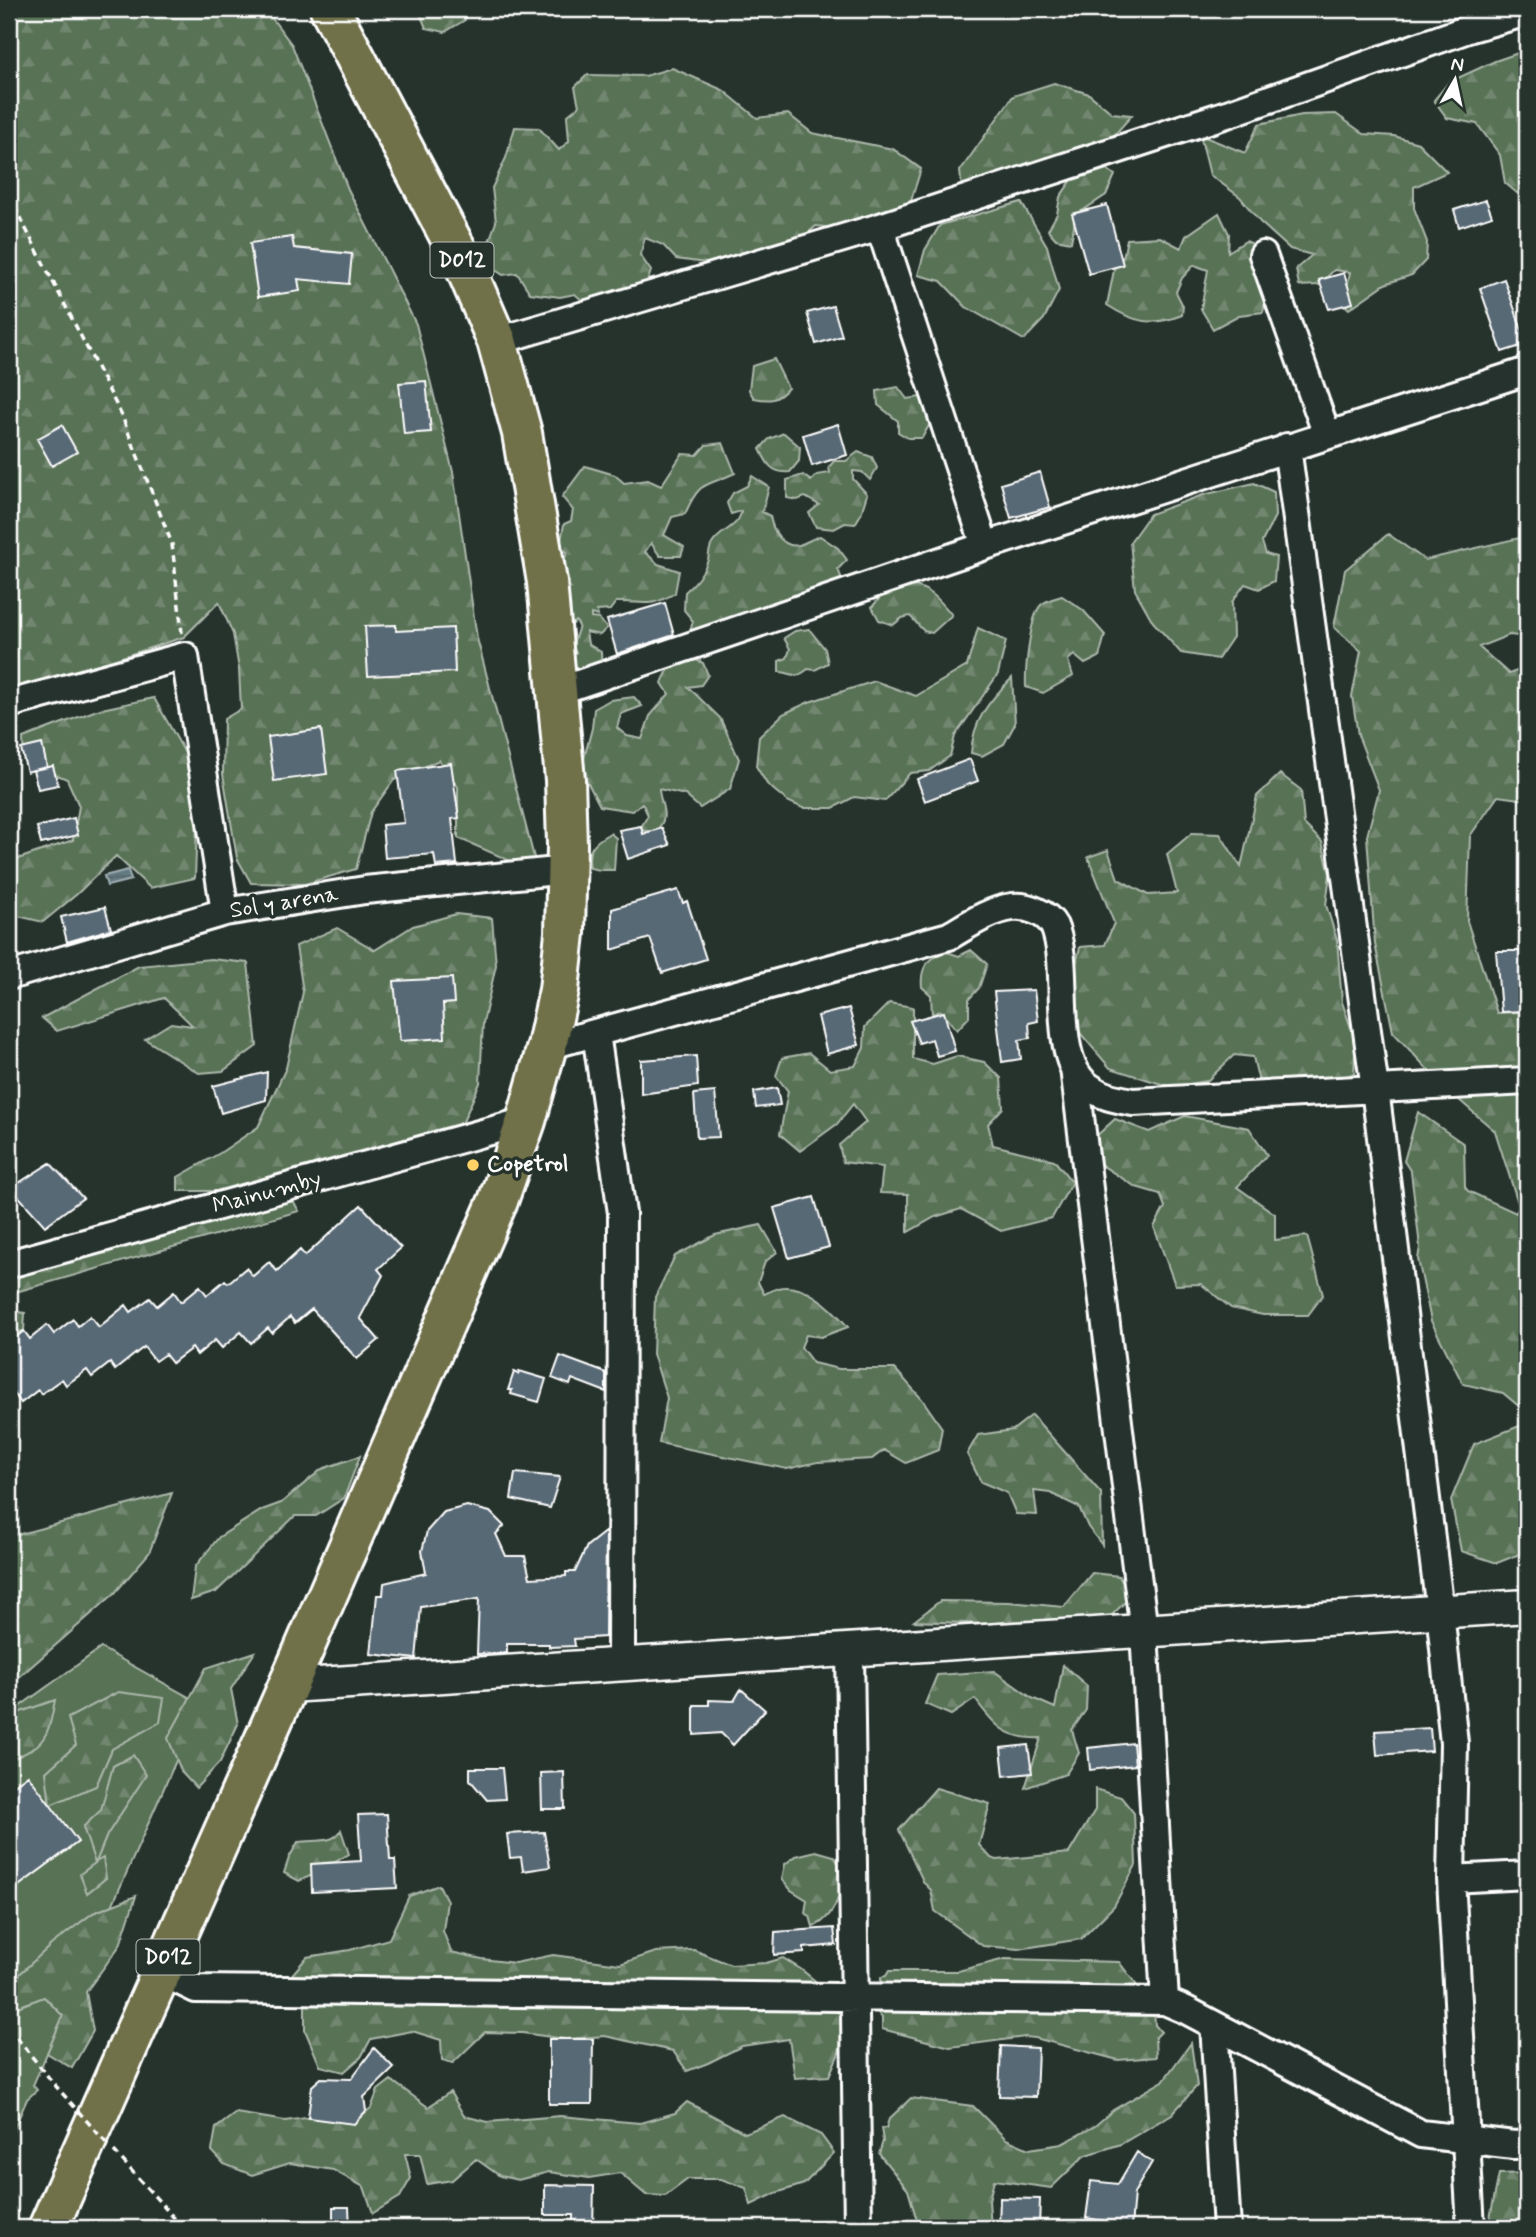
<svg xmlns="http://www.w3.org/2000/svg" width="1536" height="2237" viewBox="0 0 1536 2237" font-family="Mynerve,sans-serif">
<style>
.green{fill:#597257;stroke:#acb8ab;stroke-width:2}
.forest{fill:url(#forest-firs);stroke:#acb8ab;stroke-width:2}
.water{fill:url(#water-rules);stroke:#a1afb4;stroke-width:2}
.building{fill:#596976;stroke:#fff;stroke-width:2}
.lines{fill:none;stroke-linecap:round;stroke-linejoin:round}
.minor-casing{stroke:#fff;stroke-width:32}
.tertiary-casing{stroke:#fff;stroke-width:37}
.primary-casing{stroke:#fff;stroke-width:44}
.path{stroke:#fff;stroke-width:3.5;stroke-dasharray:7 5;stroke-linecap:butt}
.minor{stroke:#26332d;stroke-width:26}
.tertiary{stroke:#26332d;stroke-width:32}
.primary{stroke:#6f704a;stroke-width:38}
.path-bridge{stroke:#fff;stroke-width:3.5;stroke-dasharray:7 5;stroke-linecap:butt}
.poi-dot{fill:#ffd166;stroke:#26332d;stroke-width:2.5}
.labels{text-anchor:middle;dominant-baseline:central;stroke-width:7;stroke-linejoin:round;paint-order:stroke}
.shield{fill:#26332d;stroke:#bec2c0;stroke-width:2}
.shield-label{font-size:21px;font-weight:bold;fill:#fff}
.street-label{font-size:23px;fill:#fff;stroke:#26332d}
.poi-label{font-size:23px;font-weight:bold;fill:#fff;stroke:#26332d;text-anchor:start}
</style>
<defs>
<pattern id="forest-firs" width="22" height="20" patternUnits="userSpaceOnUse" patternTransform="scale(1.75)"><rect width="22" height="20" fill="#597257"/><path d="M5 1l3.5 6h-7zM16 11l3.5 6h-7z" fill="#728770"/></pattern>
<pattern id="water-rules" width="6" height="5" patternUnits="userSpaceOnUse" patternTransform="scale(1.75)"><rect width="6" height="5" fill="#627a82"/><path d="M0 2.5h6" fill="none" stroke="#576367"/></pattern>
</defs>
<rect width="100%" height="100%" fill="#26332d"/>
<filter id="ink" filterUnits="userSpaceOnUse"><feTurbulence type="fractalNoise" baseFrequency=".0143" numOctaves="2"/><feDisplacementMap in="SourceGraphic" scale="14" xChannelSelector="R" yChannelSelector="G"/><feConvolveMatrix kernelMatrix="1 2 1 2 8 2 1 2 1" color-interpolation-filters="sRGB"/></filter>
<g filter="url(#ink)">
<path class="green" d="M101 1648 201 1704 33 2085 37 2090 27 2099 9 2140V1714Z"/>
<path class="forest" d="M9 9H265L292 45 348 189 416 324 453 472 477 638 538 873 458 838V787L439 760 394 780 371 812 356 869 305 884 251 883 237 858 223 774 224 719 241 709 239 669 233 634 219 602 184 637 54 679 9 690Z
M418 9H466L465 20 445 32 426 28Z
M1527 50V174L1518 194 1505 183 1500 155 1477 124 1447 118 1434 100 1449 82 1495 61Z
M672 68 723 90 757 118 788 114 812 133 893 149 921 169 910 204 837 228 816 226 793 246 722 268 706 263 676 259 663 245 645 238 640 255 651 271 645 289 584 302 575 294 560 297 530 293 517 273 503 275 482 261 496 222 492 188 506 158 515 127 539 128 559 150 569 141 567 116 579 106 575 87 587 75 645 76Z
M1054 83 1089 94 1112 113 1132 115 1110 140 962 190 960 171 1013 96Z
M1336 114 1364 134 1394 136 1418 143 1447 172 1414 187V208L1427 242 1426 260 1412 275 1385 284 1349 309 1338 299 1347 288 1350 272 1334 270 1319 285 1299 286 1296 269 1312 255 1290 249 1260 222 1240 197 1210 175 1200 135 1245 153 1259 124 1302 115Z
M1104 167 1115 175 1106 195 1076 215 1071 242 1056 239 1048 230 1057 214 1060 197 1074 177 1091 173Z
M1021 202 1047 246 1059 290 1044 319 1024 340 966 307 941 281 918 275 925 250 940 225Z
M1219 213 1229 234 1228 252 1246 241 1264 249 1274 266 1263 312 1239 315 1213 329 1201 309 1208 270 1194 265 1182 278 1176 292 1183 306 1182 315C1152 327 1133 322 1107 305L1115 265 1123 258 1127 239 1160 237 1181 248 1186 236Z
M774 359 788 388C777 401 770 401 754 398L749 390 752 366Z
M898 387 907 399 921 397 934 402 932 420 922 438H908L898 432V421L878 405 877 391Z
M784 433 800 447 799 461 790 472C772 474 767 464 760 449L769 439Z
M723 443 735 473C703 488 700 480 685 514L672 517 664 535 684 547 681 556H660L651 543 645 552 658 564 679 571 675 593C649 609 643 601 616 602L610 610 597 611 598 616 591 614V618L599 619 607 628 600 635 586 632 588 644 601 652 602 669 568 692 570 654 576 652 572 647 579 626 576 621 572 625 563 624V566L567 552 560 547 564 524 571 521 573 510 562 497 585 466 615 475 624 483 648 480 661 486 682 454 697 455 706 445Z
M858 452 872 457 877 468 870 480 862 472 853 471V479L867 494 861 514 855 524 845 523 834 529 816 527 809 513 819 505 805 497 797 500 787 498V480L803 475 811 481 817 475 830 473 829 467 834 461H846Z
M752 476 769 487 762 512 770 516C772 529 782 549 799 545 806 543 813 538 820 536L838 548 847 560 838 569 843 582 757 617 738 616 714 623V630L689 635 693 621 684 610 685 592C696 583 703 574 708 560 709 555 709 548 712 544 720 530 740 527 741 511L731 514 727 503 733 493 747 486Z
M1254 483 1274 492 1275 516 1262 542 1266 554 1276 557 1274 581 1259 589 1245 584 1232 602 1233 637 1218 659 1181 653 1153 622 1135 590 1130 542 1150 514 1203 495Z
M1388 534 1425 560 1519 538 1527 548V637L1509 635 1479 647 1509 674 1527 667V800L1498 796 1470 836 1467 921 1497 1013 1519 1012 1527 1004V1413L1503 1393 1463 1384 1431 1321 1418 1259 1420 1247 1411 1172 1404 1161 1418 1112 1464 1144 1465 1187 1468 1191 1516 1213 1519 1206 1495 1131 1443 1086 1393 1032 1375 944 1367 836 1379 790 1358 735 1352 696 1361 651 1334 627 1345 570Z
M907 584C930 588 938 598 952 615L932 633 924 631 910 616 902 618 893 625 879 620 872 607 883 594Z
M1062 596 1083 610 1105 635 1099 657 1085 664 1074 655 1068 660 1073 676 1043 693 1026 687C1025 670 1030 616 1041 605 1046 600 1055 598 1062 596Z
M978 628 1006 641 998 674 955 736 950 756 929 771 910 773 885 801 854 797 833 808H803L787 801 767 784 756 766 759 737 783 714 809 702 875 681 916 696 967 666Z
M809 629 825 649 828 663 815 670 808 669C793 681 794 672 779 672V661L787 658 790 649 784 638 795 631Z
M685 655 703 663 708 675 701 685 688 687 720 718 739 759 730 789 700 808 685 795 659 789C660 806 671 816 656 831H639L648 815 642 803 632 811 600 806 581 770 592 728 594 709 610 700 634 697 642 706 621 714 617 728 627 736 642 739 650 716 669 694 662 683C667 670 673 663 685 655Z
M1012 678 1015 724 1004 744 982 756 971 753C973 720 989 701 1012 678Z
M154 698 185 753 197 824 195 878 150 888 116 856 77 894 43 922 9 914V853L15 860 73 840 79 806 67 779 24 761 23 738 97 710Z
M1280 774 1301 790 1304 824 1322 842 1330 874 1326 905 1337 940 1342 1002 1356 1042 1354 1073 1322 1088 1259 1082 1253 1057 1234 1055 1207 1081 1171 1087 1110 1068 1075 1027 1070 990 1080 947 1105 945 1114 923 1088 857 1108 850 1118 879 1148 895 1177 893 1167 854 1192 833 1220 834 1241 867 1257 796Z
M610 833 616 838 614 870H600L590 868C586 849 594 842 610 833Z
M456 914 492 918 496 965 483 1023 480 1083 462 1124 232 1191H178V1177L220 1153 258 1127 286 1068 303 992 296 946 337 928 375 950 413 926Z
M971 950 987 964 979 988 969 999V1017L957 1030 941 1011 932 1014 931 995 922 987C920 967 927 961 944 951L959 956Z
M211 959 248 963 257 1046 223 1071 199 1073 145 1039 171 1023 193 1026 164 998 57 1031 42 1018 139 966Z
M889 1003 913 1007V1059L933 1064 957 1056 984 1062 1001 1078 1003 1108 988 1124 993 1145 1054 1160 1072 1182 1052 1218 1001 1231 961 1209 935 1217 908 1232V1194L880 1193 883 1167 843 1162 839 1145 866 1122 853 1104 837 1124 800 1151 780 1134 788 1091 776 1076 782 1058 809 1053 830 1070 855 1066 864 1048 865 1027Z
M1185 1116 1249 1128 1267 1155 1237 1187 1275 1214V1240L1307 1236 1323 1295 1308 1315H1263L1231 1308 1201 1284 1175 1285 1154 1227 1165 1207 1160 1194 1136 1187 1100 1164 1093 1139 1115 1119 1149 1132Z
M292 1199 299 1211 9 1294V1278Z
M761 1225 777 1252 765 1262 758 1282 764 1294C769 1292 778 1287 784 1287 810 1286 833 1309 848 1327L821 1337 806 1335 801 1347 813 1363 839 1369H895L922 1399 942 1428 938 1450 906 1463 884 1450 872 1459 818 1462 787 1469 659 1443 667 1398 653 1354 655 1297 675 1256 715 1235Z
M9 1311 25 1313 24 1331 9 1332Z
M1032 1415 1101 1493 1102 1545 1088 1527 1079 1507 1050 1493 1034 1491 1037 1515 1016 1514 1007 1493 981 1482 967 1454 978 1435 1013 1430Z
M1527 1423V1551L1497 1563 1461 1551 1451 1500 1474 1444Z
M360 1456 344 1498 316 1516H295L216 1592 191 1600 195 1567 219 1537 262 1510 281 1503 322 1469Z
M172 1493 149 1553 114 1594 9 1686V1537Z
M1092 1573 1119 1576 1130 1597 1110 1617 1016 1625 914 1621 940 1601 1009 1602 1064 1607Z
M255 1652 231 1689 238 1724 220 1762 196 1788 182 1773 168 1738 206 1668Z
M1063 1665 1087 1686 1086 1710 1072 1730 1079 1753 1066 1774 1025 1788 1041 1738C1006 1740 994 1725 975 1699L951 1715 925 1704 937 1675 994 1671 1032 1698 1055 1708Z
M118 1692 164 1698 160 1722 112 1749 96 1786 50 1805 46 1772 76 1745 68 1718Z
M55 1700C48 1738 45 1746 9 1760V1716Z
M133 1755 146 1775 107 1835 96 1862 103 1858 106 1878 87 1893 80 1874 95 1863 83 1827 101 1810 113 1766Z
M936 1788 990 1804 979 1845 991 1858 997 1860 1069 1853 1095 1810V1789L1121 1797 1134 1813 1136 1865 1114 1906 1081 1939 1019 1949 983 1946 935 1911 931 1890 924 1883 899 1830Z
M341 1830 349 1854 335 1862 322 1863 315 1874 299 1881 284 1873 289 1858 298 1842C314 1839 333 1845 341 1830Z
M816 1851 834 1856C849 1878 839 1916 813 1927L810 1916 805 1913 807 1900 791 1890 782 1879 785 1864 796 1856Z
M439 1885 447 1901 443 1931 451 1952 482 1959 515 1963 553 1955 620 1964 656 1952 694 1950 731 1965 766 1963 783 1958 802 1970 820 1985 830 2004 844 2019 839 2053 829 2076 795 2078 789 2039 742 2046 708 2063 687 2071 673 2051 605 2036 566 2039 522 2033 485 2032 453 2063 442 2060 441 2040 412 2031 371 2039 361 2057 344 2072 320 2066 305 2030V2005L289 1978 307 1957 350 1950 389 1939 409 1896Z
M136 1896 120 1945 86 1992 93 2031 72 2068 47 2053 63 2016 44 1997 12 2009 9 1984 52 1944 93 1913Z
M1005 1959 1119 1962 1154 2008 1155 2025 1161 2032 1155 2038 1156 2057 1118 2060 1035 2038 1025 2037 950 2047 882 2029V2018L872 2005 881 1987V1977L886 1976 889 1971H958Z
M1191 2043 1197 2086 1172 2114 1121 2144 1084 2156 1051 2188 994 2180 989 2200 991 2228H917L918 2224 908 2190 879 2154 883 2141 881 2128H886L889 2119 911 2098 973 2106 1006 2139 1029 2149 1062 2144 1095 2126 1113 2110 1163 2081Z
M391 2080 428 2107 450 2092 464 2116 488 2122 560 2116 640 2123 675 2113 687 2102 745 2133 785 2117 821 2135 834 2153 804 2184 776 2193 751 2205 746 2188 721 2179H688L665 2196 646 2195 620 2173 589 2178 549 2172 518 2180 500 2176 476 2159 452 2180 427 2184 420 2154H405L411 2178 400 2197 373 2213 364 2187 333 2170 290 2163 252 2175 224 2164 212 2151 216 2128 236 2113 285 2121 313 2117 356 2120 371 2108 378 2090Z
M1527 2173V2228H1488L1499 2174Z"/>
<path class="water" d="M128 870 131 880 107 886 104 876Z"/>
<path class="building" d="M1486 200 1492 216 1459 227 1454 210Z
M1107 205 1123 265 1089 274 1072 214Z
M292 237 294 248 352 254 349 284 298 279 300 291 258 297 250 243Z
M1344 273 1353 303 1329 309 1319 280Z
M1504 279 1527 344 1502 352 1480 288Z
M833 306 842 336 816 344 807 313Z
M426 381 431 432 404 434 399 383Z
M838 424 847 455 812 466 803 435Z
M62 425 77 452 52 466 37 439Z
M1040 472 1050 507 1011 518 1001 484Z
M665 603 674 635 617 654 607 620Z
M396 625V631L453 628 455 672 368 676 365 626Z
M321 729 327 774 274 781 268 737Z
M42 744 47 767 34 770 53 766 58 785 38 789 33 770 27 772 21 749Z
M970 759 978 781 925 801 917 779Z
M451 763 459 818 452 819 457 864 436 866 434 854 385 858 382 825 404 823 397 771Z
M74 818 78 835 41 844 37 827Z
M641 826 643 834 662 828 670 845 628 859 619 830Z
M678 890 683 903 687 901 706 959 662 973 650 938 612 950V909Z
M105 907 111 929 67 942 61 917Z
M1496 951H1527V1011L1501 1012Z
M452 978 454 1003 443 1004 445 1038 400 1041 394 981Z
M1034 990 1038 1021 1029 1023 1030 1038 1019 1040 1021 1059 1002 1062 994 992Z
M849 1008 859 1045 827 1054 818 1016Z
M944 1012 955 1051 937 1056 932 1039 919 1043 910 1021Z
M696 1056 698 1086 641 1094V1060Z
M267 1072 266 1100 221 1113 213 1086Z
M777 1088 780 1105 756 1108 754 1092Z
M715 1092 719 1137 697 1138 694 1094Z
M50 1163 83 1198 45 1226 11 1188Z
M814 1197 829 1247 789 1258 774 1208Z
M361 1205 401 1248 378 1269 383 1275 360 1318 379 1340 357 1359 312 1309 295 1323 290 1317 272 1333 268 1328 251 1343 241 1332 222 1348 215 1340 197 1355 192 1348 172 1363 165 1354 155 1361 144 1347 115 1370 110 1363 92 1377 87 1370 66 1385 62 1379 41 1394 38 1390 21 1403 9 1387V1342L24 1331 30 1339 47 1325 54 1334 73 1319 78 1326 90 1316 99 1327 126 1305 131 1312 150 1298 157 1306 174 1292 181 1302 200 1286 207 1295 225 1280 228 1283 246 1268 253 1276 269 1262 277 1271 300 1250 305 1256Z
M560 1356 606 1373V1392L572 1379 570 1385 552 1378Z
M519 1371 546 1379 539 1402 511 1394 512 1390H508L514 1372 518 1374Z
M515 1473 560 1477 550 1508 511 1499Z
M467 1506 490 1512 504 1526 496 1534 506 1556H525L530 1578 566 1576V1572H575L587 1546 606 1531 605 1637 574 1639 575 1646 549 1647V1644H507V1653L477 1654 479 1599 421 1607 416 1659 371 1654 377 1595H383L384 1583 426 1573 422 1551 427 1531 444 1512Z
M741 1689 765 1710 733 1745 721 1733 694 1735V1705H709V1700L734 1701Z
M1430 1728 1432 1751 1377 1755 1375 1731Z
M1133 1743 1135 1765 1090 1770 1088 1748Z
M1028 1745 1032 1773 1004 1776 1001 1748Z
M470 1768H502L505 1799 487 1800 470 1780Z
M564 1772 565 1809H542L541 1773Z
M28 1775 78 1842 9 1893V1789Z
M387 1814 390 1860H395L397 1888 312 1892 311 1864 361 1861 358 1815Z
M544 1832 550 1867 523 1871 521 1857 510 1858 507 1834Z
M834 1928 836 1945 804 1948V1953L774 1955 775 1932Z
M549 2039H593L592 2104H549Z
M1001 2046 1038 2048 1036 2097 999 2096Z
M374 2048 394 2068 364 2097 366 2111 354 2124 308 2118 312 2086 321 2078 351 2079Z
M1137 2152 1152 2162 1134 2193 1131 2228 1111 2227V2222L1086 2218 1091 2181 1118 2184Z
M545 2185 594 2186 593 2228H573V2215H545Z
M1000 2198 1040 2199 1039 2228H999Z
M333 2207H349L350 2228H333Z"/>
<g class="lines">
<g class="minor-casing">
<path id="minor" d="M880 227 985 546
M1263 255 1327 435
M497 341 880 227 1227 114 1471 28 1527 12
M1287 447 1375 1089 1440 1611 1454 1743 1451 1879 1471 2228
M558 691 985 546 1527 371
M9 704 185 656 225 912
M9 976 225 912 365 890 567 870
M596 1033 622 1213 621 1665
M547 1046 949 936C968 925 990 910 1012 907 1027 905 1047 913 1054 926 1072 967 1049 1057 1088 1086 1102 1097 1117 1099 1133 1102L1527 1081
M1074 1068 1144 1631 1165 2001
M9 1264 526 1121
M850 1650 858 2228
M1451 1879 1527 1875
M161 1972 196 1989 1165 2001 1186 2010 1421 2134 1514 2145 1527 2144
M1214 2025 1227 2228"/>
</g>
<g class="tertiary-casing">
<path id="tertiary" d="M288 1686 1527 1606"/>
</g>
<g class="primary-casing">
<path id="primary" d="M48 2228 288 1686 498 1201 526 1121 547 1046 559 990 565 933 567 845 565 780 547 582 522 433 497 341 463 262 330 9"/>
</g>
<path class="path" d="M9 196 122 416 172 544 182 633
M9 2028 54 2084
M114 2151 183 2228"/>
<use href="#minor" class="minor"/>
<use href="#tertiary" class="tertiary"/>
<use href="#primary" class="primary"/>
<path class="path-bridge" d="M54 2084 109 2146"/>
</g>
</g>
<circle class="poi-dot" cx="473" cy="1165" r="7"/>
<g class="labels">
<g class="shield">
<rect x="430.5" y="242.5" width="63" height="35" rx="5"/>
<rect x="136.5" y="1939.5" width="63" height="35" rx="5"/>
</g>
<g class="shield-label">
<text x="462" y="260">D012</text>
<text x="168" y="1957">D012</text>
</g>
<g class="street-label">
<text transform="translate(284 903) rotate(-9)">Sol y arena</text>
<text transform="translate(267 1193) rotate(-15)">Mainumby</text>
</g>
<g class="poi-label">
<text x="487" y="1165">Copetrol</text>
</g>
</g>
<rect width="1536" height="2237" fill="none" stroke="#26332d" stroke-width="35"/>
<rect x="18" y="18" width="1501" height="2202" fill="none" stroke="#fff" stroke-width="2.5" filter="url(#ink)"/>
<g transform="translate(1455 80) rotate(9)" stroke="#26332d" stroke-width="5" paint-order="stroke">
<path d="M0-5L12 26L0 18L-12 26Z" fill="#ffffff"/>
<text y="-10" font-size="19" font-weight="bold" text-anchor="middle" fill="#ffffff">N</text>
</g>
</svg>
